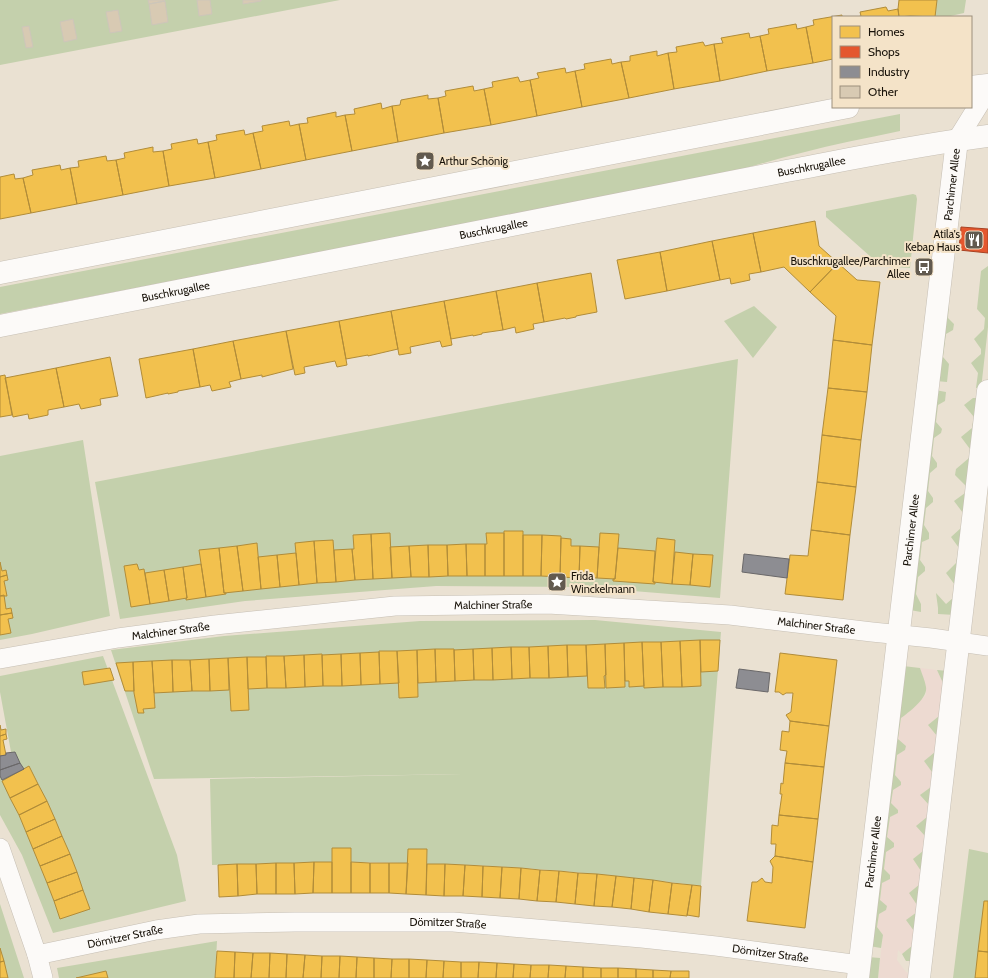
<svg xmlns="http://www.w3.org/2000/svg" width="988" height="978" viewBox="0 0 988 978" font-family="Cabin,sans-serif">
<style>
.commercial{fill:#eddad1}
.green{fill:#c4d0ac}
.homes{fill:#f2c14e;stroke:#b18c39}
.shops{fill:#e4572e;stroke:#a74223}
.industry{fill:#8d8d92;stroke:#6a6869}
.building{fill:#d8cab3;stroke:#cdc6ba}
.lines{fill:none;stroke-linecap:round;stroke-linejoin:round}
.street-casing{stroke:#c6bfb4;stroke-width:20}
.secondary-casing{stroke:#c6bfb4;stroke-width:23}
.street{stroke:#fcfaf8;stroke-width:19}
.secondary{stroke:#fcfaf8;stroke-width:22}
.labels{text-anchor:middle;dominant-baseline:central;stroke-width:4;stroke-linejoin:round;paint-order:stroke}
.poi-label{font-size:11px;fill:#181209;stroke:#f4e3c8;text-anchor:start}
.street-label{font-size:11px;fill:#181209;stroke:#f4e3c8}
</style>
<rect width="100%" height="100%" fill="#eae1d2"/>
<path class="commercial" d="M920 668 937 670 943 683 939 716 928 725 937 736 935 752 924 761 932 772 931 787 920 795 929 805 927 817 917 826 925 836 913 946 902 954 898 950 897 960 906 972 909 973 908 978H878L883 935 877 927 879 914 886 910 880 900 882 883 889 879 890 875 884 869 886 851 893 847 887 837 890 817 898 813 891 803 893 790 901 782 895 775 897 755 905 750 898 739 901 718 910 711 926 695V688Z"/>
<path class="green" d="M0 0H340L0 65Z
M937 0H966L964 13 946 17H935Z
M900 114V131C867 138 834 144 801 153 771 160 742 170 712 177L0 314V287Z
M913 194 916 195 917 199 910 268 881 266 826 217V211Z
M988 266V327L981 389 976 388 978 373 971 363 981 354V349L974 339 984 329 985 318 977 309 981 271Z
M946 299 949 304 948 318 954 324 953 330 946 334 943 357 949 364 947 382 936 381Z
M754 306 777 327 753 358 724 321Z
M738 359 720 598 583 587 436 586 245 601 120 619 95 482Z
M935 390 946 392 945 401 938 405 936 422 942 429 941 433 934 438 932 456 937 463V467L930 473 928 491 933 498V502L926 508 924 525 929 533V539L922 542 920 560 925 567V571L918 577 916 594 921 604V612L910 610Z
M973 398H980L955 615 938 614V608L936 593 946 604 953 598 955 585 946 573 956 563 959 548 951 537 962 527 963 513 954 501 965 493 966 486 955 475 956 469 969 458 970 449 961 437 972 428 974 417 964 405Z
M83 440 110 616 32 634 0 640V456Z
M595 620 721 632 710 769 701 886C610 875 519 865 427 864V849H408V863L351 862V848H332V862L212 865 210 779 462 774 154 779 111 650 224 636 420 621Z
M103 656 177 855 186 901 53 933 22 855 0 815V756L11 752 0 692V676Z
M903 666 920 668C922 674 925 681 926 687 928 698 909 712 901 718L898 739 906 746 905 750 897 755 895 775 901 782V785L893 790 891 803 898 810V813L890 817 887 837 894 843V847L886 852 884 869 890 875V879L882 883 880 900 887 906 886 910 879 914 877 927 883 935 881 948 869 946Z
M937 670 948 671 914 961H906L902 954 913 945 914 931 906 920 917 912V905L909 893 920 884 921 871 913 859 923 851 925 836 916 826 927 817 929 805 920 795 931 787 932 772 924 761 935 752 937 736 928 725 939 716 943 683Z
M969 849 988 853V978H953Z
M0 904 24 978H0Z
M217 941 215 978H59L57 968Z
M868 957 880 958 878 978H866Z"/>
<path class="homes" d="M899 0H937L935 17 910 16 899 17 898 9Z
M886 7 888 11 898 9 899 17H857L861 16 860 12Z
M842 15V17H833V59L813 63 806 27 814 25 813 20Z
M796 24 797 29 806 27 813 63 767 71 760 36 769 34 768 29Z
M749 33 750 38 760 36 767 71 720 81 714 44 723 43 721 38Z
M703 42 705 46 714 44 720 81 674 89 668 53 677 52 676 47Z
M657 51V56L668 53 674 89 629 98 621 62 630 61V56Z
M611 59 612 64 621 62 629 98 582 107 575 71 585 69 584 64Z
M565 68 566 73 575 71 582 107 537 116 530 80 539 78 537 73Z
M518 77 520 82 530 80 537 116 491 125 484 89 493 87 492 82Z
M473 86 474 91 484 89 491 125 444 133 438 98 446 96 445 91Z
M428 95V99L438 98 444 133 398 142 392 106 400 105 401 100Z
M381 103 382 109 392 106 398 142 352 151 345 115 355 114 354 109Z
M336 112V117L345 115 352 151 306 160 299 124 308 123 307 118Z
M289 121 290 126 299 124 306 160 261 169 253 133 263 131 262 126Z
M244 130 245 135 253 133 261 169 215 178 208 142 217 140 216 135Z
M197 139 198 144 208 142 215 178 169 186 163 151 172 149 171 144Z
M153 147V152L163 151 169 186 123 195 116 160 125 158 124 153Z
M106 156 107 161 116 160 123 195 77 204 70 168 79 167 78 161Z
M60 165 61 170 70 168 77 204 31 213 23 178 33 175 32 170Z
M14 174 15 179 23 178 31 213 0 219V177Z
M815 221 819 246 838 263 810 292 784 267 761 272 753 233Z
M753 233 761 272 749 274 750 280 731 284 730 278 720 280 712 241Z
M712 241 720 280 667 291 660 252Z
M660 252 667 291 625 299 617 260Z
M838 263 857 280 880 282 872 345 833 340 836 316 810 292Z
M591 273 597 312 576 316V317L566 319 565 318 544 322 537 283Z
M537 283 544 322 533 324 534 329 516 333 515 327 503 330 496 291Z
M496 291 503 330 482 333V334L473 336V335L451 339 444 301Z
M444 301 452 345 442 347 440 341 410 347 411 353 399 355 391 311Z
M391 311 398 349 368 356V355L346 359 339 321Z
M339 321 347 365 337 367 335 361 304 367 305 373 295 375 286 331Z
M286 331 293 369 262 377V375L241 379 233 341Z
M833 340 872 345 867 392 828 388Z
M233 341 241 379 229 382 231 387 212 391 210 385 200 387 193 349Z
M193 349 200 387 178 391V392L168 394V393L146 398 139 359Z
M110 357 118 396 100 399 101 405 81 409 79 404 64 407 56 368Z
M56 368 64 407 48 410V415L29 419 28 414 13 417 5 378Z
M5 375 12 415 0 417V376Z
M828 388 867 392 861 440 822 435Z
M822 435 861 440 856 487 817 482Z
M817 482 856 487 850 535 811 530Z
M811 530 850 535 843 600 785 594 790 555 808 556Z
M504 531H523V576H504Z
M390 533 392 578 373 579 371 534Z
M486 533H504V576H485V544H487Z
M600 533 619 534 615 579 597 578Z
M371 534 373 579 355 580 352 549H354L353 535Z
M523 535H542L541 576H523Z
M542 535 561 536 560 577 541 576Z
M561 538 571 539V546H580L579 578 560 577Z
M657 538 675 540 672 584 653 582Z
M333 540 336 582 317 583 314 541Z
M314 541 317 583 299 585 295 543Z
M257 543 261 589 243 591 237 546Z
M466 544 467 576H448L447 545Z
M466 544H485V576H467Z
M428 545 429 577H411L409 546Z
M428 545H447L448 576 429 577Z
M237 546 243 591 224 593 219 548Z
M409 546 411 577 392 578 390 547Z
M580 546 599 547 597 578H579Z
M219 548 224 593H226V594L206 597 199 550Z
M618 548 655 551 653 582H655V584L613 581V579H615Z
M352 549 355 580 336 582 334 550Z
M675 552 693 554 690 585 672 584Z
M296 553 299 585 280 587 277 555Z
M693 554 713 555 710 587 690 585Z
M277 555 280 587 261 589 258 557Z
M0 562 2 571 6 570 7 575 0 577Z
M137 564 139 570 144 569 150 604 131 607 124 566Z
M201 564 206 597 186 600V598H187L183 567Z
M183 567 187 598 169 601 164 570Z
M164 570 169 601 150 604 145 573Z
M7 575 8 580 4 581 7 596H0V577Z
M4 595 6 609 11 608 12 613 0 615V596Z
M12 613 13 618 8 619 11 633 0 635V615Z
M700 640 701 686 682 687 680 641Z
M700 640H720L718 671 701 672Z
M680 641 682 687H663L661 642Z
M642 642 644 686 629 687V681H625L624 643Z
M642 642H661L663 687 644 688Z
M624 643 625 687 606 688 605 644Z
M605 644 606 675 604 676 605 688H588L586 645Z
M567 645 568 677 549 678 548 646Z
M567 645H586L587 676 568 677Z
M548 646 549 678H530L529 647Z
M511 647 512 679 493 680 492 648Z
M511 647H529L530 678 512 679Z
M492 648 493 680H474L473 649Z
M435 649 436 682 418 683 417 650Z
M435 649H454L455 681 436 682Z
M473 649 474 680 455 681 454 650Z
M417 650 418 697 399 698 397 651Z
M379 651H397L399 683 380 684Z
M379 652 380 684 361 685 360 653Z
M360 653 361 685 342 686 341 654Z
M780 653 837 660 829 726 790 721 786 715 791 712 793 693H786L783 695 779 692H775Z
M322 654 323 686 305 687 304 655Z
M341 654 342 686H323L322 655Z
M304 655 305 687 286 688 284 656Z
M284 656 286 688H267L266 656Z
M247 657 249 710 231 711 228 658Z
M247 657H266L267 688 248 689Z
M228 658 229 690 210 691 209 659Z
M209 659 210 691H192L190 660Z
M172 660 173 692 154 693 152 661Z
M172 660H190L192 691 173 692Z
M152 661 155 708 143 709 144 713H138L134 693 133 662Z
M133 662 134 691H125L116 663Z
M110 668 114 680 84 685 82 672Z
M790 721 829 726 824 767 785 763 787 751 780 750 782 731 789 732Z
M0 725 1 730 6 729V734L0 736Z
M6 734 7 739 3 740 6 755 0 756V736Z
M785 763 824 767 818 819 779 815 782 794H780L781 783 783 784Z
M29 766 38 784 10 798 2 781Z
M38 784 47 801 19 815 10 798Z
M47 801 55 819 26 832 19 815Z
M779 815 818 819 813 862 775 856 776 844H771L772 825 778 826Z
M55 819 62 836 33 849 26 832Z
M62 836 70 854 40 866 33 849Z
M332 848H351V893H332Z
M408 849H427L426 895 406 894Z
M70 854 77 872 47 883 40 866Z
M775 856 813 862 805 928 747 921 752 882H757L762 878 765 882 772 883 773 867 770 861Z
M314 862 313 893 295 894 294 863Z
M314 862H332V893H313Z
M351 862 370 863V893H351Z
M276 863V894H257L256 864Z
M276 863H294L295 894H276Z
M370 863H389V893H370Z
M389 863H408L406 894 389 893Z
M237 864 238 896 219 897 218 865Z
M237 864H256L257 894 238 896Z
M427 864H445L444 896 426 895Z
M445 864 465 865 463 896H444Z
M465 865 483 866 482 897 463 896Z
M483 866 502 867 500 898 482 897Z
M502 867 521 868 519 899 500 898Z
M521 868 540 870 537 901 519 899Z
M540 870 559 871 556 902 537 901Z
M559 871 578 873 575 904 556 902Z
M77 872 83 890 54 901 47 883Z
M578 873 597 874 594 906 575 904Z
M597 874 616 876 612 907 594 906Z
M616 876 634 878 631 909 612 907Z
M634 878 653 880 649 912 631 909Z
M653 880 672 883 668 914 649 912Z
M672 883 692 885 687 916 668 914Z
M692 885 701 886 699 917 687 915Z
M83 890 90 909 60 919 54 901Z
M984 901H988V952L978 951Z
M0 948 4 961 0 962Z
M217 951 235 952 234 978H215Z
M978 951 988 952V978H975Z
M235 952 253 953 251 978H234Z
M253 953H270L269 978H251Z
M270 953 287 954 286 978H269Z
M287 954 305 955 303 978H286Z
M305 955 322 956 321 978H303Z
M322 956H340L339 978H321Z
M340 956 357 957 356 978H339Z
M357 957 374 958V978H356Z
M374 958 392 959 391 978H374Z
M392 959H409V978H391Z
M409 959 427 960 426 978H409Z
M427 960 444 961 443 978H426Z
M4 961 8 978H0V962Z
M444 961 461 962V978H443Z
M461 962H479L478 978H461Z
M479 962 497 963 496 978H478Z
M497 963 514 964 513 978H496Z
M514 964 531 965 530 978H513Z
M531 965H549L548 978H530Z
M549 965 566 966 565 978H548Z
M566 966 583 967V978H565Z
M583 967 601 968V978H583Z
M601 968H618V978H601Z
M618 968 636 969V978H618Z
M636 969 653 970V978H636Z
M653 970 671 971 670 978H653Z
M106 971 108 978H76Z
M671 971H689V978H670Z"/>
<path class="shops" d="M961 227 988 229V253L959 250Z"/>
<path class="industry" d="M744 554 789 559 787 578 742 572Z
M739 669 770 673 768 692 736 688Z
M15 752 20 763 0 770V756L6 755V753Z
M20 763 24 769 2 780 0 776V770Z"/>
<path class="building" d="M148 0H164L165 1 149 4Z
M197 0H210L212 14 199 16Z
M243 0H261V1L243 4Z
M165 1 168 22 152 25 149 4Z
M118 10 122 31 110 33 106 12Z
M73 19 77 39 64 42 60 22Z
M29 26 33 47 26 48 22 27Z"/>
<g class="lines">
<g class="street-casing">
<g id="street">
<path d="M957 140 988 90"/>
<path id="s1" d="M0 659 118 638 215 625 395 606 548 604 730 615 872 632 931 638 988 646"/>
<path d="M0 848 37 955 43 978"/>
<path id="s2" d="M37 955 156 930 199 924 295 922H453L642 938 716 946 860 965"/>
</g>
</g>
<g class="secondary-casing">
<g id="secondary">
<path d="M971 87 988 85"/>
<path d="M0 273 848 107"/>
<path id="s3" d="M0 326 776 173C846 160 917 145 988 136"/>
<path id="s4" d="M858 978 957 140"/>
<path d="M919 978 988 391"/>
</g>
</g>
<use href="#street" class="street"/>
<use href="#secondary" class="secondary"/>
</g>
<defs>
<g id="sight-square" transform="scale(1)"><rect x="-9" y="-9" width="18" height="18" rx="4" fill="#625a4f" stroke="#f4e3c8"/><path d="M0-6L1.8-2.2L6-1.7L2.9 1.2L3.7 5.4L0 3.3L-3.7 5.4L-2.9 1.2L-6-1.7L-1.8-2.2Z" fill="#fff"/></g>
<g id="restaurant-square" transform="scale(1)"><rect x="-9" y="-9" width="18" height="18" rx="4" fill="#625a4f" stroke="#f4e3c8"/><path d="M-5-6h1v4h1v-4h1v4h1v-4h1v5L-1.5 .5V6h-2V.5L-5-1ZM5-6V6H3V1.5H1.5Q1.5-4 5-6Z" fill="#fff"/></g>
<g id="bus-square" transform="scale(1)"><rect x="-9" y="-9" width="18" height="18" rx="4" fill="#625a4f" stroke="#f4e3c8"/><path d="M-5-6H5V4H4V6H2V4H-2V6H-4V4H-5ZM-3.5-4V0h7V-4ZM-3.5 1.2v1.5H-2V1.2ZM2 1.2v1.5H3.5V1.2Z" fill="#fff"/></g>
</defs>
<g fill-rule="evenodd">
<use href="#sight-square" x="425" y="161"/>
<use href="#restaurant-square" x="974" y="240"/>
<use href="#bus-square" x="924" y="267"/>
<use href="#sight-square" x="557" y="582"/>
</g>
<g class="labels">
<g class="poi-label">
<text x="439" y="161">Arthur Schönig</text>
<text x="960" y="234" text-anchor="end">Atila's<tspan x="960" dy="13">Kebap Haus</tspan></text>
<text x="910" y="261" text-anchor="end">Buschkrugallee/Parchimer<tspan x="910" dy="13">Allee</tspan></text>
<text x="571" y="576">Frida<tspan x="571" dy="13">Winckelmann</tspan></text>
</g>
<g class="street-label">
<text stroke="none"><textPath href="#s3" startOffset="827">Buschkrugallee</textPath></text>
<text stroke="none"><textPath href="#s4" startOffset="799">Parchimer Allee</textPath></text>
<text stroke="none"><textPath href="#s3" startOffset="503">Buschkrugallee</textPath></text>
<text stroke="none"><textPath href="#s3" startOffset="179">Buschkrugallee</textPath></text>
<text stroke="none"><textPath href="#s4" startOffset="451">Parchimer Allee</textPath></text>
<text stroke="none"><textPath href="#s1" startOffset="497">Malchiner Straße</textPath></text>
<text stroke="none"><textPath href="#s1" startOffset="821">Malchiner Straße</textPath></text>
<text stroke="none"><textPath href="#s1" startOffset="173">Malchiner Straße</textPath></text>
<text stroke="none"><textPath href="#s4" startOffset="127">Parchimer Allee</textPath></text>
<text stroke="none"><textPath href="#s2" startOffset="414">Dömitzer Straße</textPath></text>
<text stroke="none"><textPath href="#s2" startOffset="90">Dömitzer Straße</textPath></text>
<text stroke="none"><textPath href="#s2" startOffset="738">Dömitzer Straße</textPath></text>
</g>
</g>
<rect x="832" y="16" width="140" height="92" fill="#f4e3c8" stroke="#9c8f7c"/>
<rect x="840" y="26" width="20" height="12" fill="#f2c14e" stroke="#9c8f7c"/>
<text x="868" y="36" font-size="12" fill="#181209">Homes</text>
<rect x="840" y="46" width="20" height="12" fill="#e4572e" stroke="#9c8f7c"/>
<text x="868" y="56" font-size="12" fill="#181209">Shops</text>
<rect x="840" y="66" width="20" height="12" fill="#8d8d92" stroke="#9c8f7c"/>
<text x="868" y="76" font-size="12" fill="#181209">Industry</text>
<rect x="840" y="86" width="20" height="12" fill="#d8cab3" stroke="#9c8f7c"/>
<text x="868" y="96" font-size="12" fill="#181209">Other</text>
</svg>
